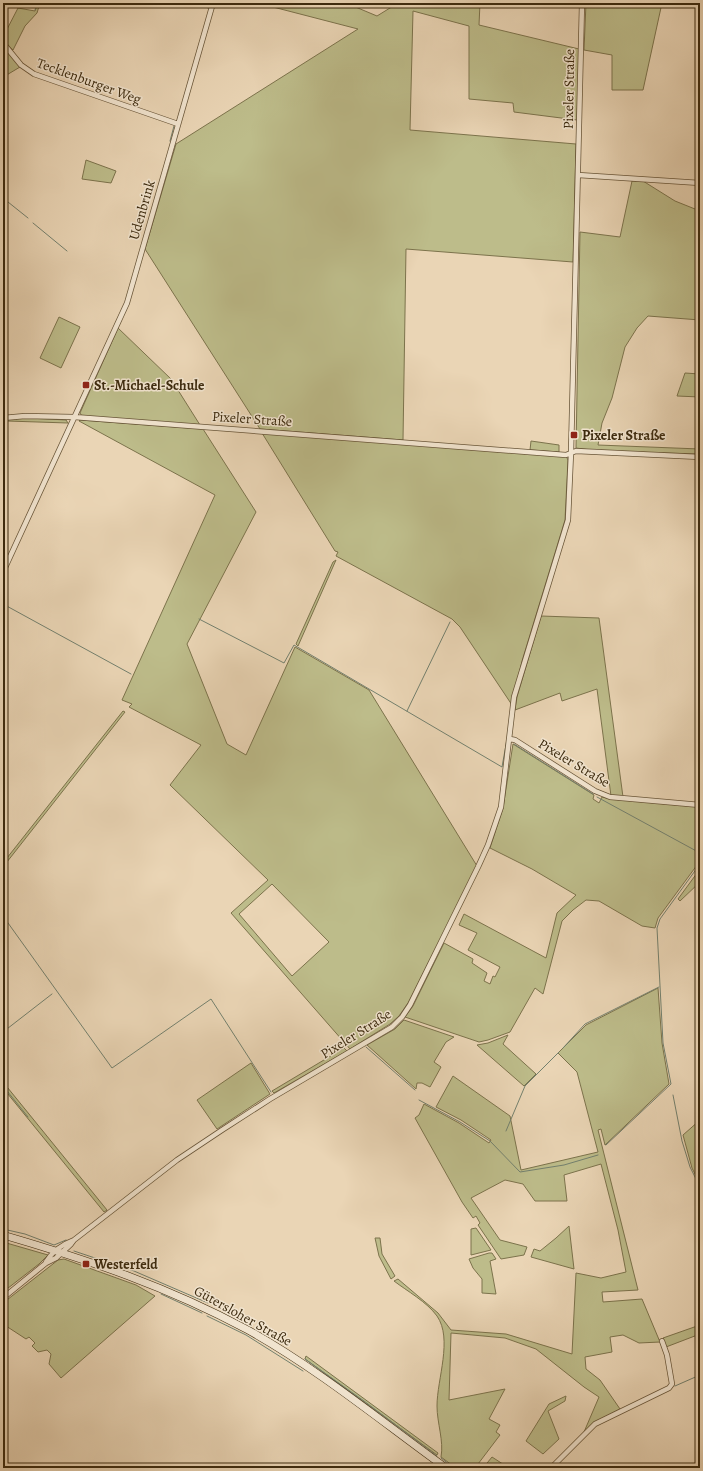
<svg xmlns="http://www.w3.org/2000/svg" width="703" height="1471" viewBox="0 0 703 1471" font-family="Alegreya,serif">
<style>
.green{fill:#bdbc8a;stroke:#7c734c;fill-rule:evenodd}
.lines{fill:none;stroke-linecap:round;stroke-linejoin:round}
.stream{stroke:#73806e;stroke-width:1}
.minor-casing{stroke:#685538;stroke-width:6}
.secondary-casing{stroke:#3c2a0e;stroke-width:8}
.minor{stroke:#f1e4cf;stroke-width:4.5}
.secondary{stroke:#f1e4cf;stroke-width:7}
.poi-dot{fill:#8f2418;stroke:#f1e4cf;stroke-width:1.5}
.labels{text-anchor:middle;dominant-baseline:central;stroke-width:3;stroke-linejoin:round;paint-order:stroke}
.street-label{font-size:14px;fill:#3c2a0e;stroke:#f1e4cf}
.poi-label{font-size:14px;font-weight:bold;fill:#3c2a0e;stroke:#f1e4cf;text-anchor:start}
</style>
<rect width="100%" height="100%" fill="#ead5b5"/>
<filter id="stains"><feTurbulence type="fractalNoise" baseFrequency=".005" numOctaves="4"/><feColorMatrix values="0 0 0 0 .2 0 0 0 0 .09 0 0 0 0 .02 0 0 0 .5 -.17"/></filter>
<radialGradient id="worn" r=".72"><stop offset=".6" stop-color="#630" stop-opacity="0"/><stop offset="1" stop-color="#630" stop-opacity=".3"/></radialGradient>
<path class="green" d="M38 3H40L37 13 25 26 13 50 3 41V37L18 8 35 11Z
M275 3H346L377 16 398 3H480L479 25 579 49 577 120 514 112 513 103 469 99V26L413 11 410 130 576 144 573 262 406 249 403 440 260 429 145 249 176 144 358 29 273 7Z
M586 3H662L643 90H612V55L584 50Z
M3 45 20 67 5 76 3 78Z
M86 160 116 171 111 183 82 179Z
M632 181H643L675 201 700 211V320L648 316 637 328 625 347 612 398 602 423 598 445 700 449V454L598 451 576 448 580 232 620 237Z
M59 317 80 327 61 368 40 358Z
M118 328 171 379 200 425 82 416 80 413Z
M685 373 700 374V397L677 396Z
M30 418 66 420 68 423 7 421 8 419Z
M80 420 203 429 256 512 187 644 227 744 246 755 295 647 369 690 477 866 408 1003 399 1016 390 1024 350 1049 231 913 268 880 170 785 201 745 129 707 132 704 122 700 215 495 79 421ZM272 884 329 942 292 976 239 914Z
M262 433 566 456 568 460 565 520 522 661 512 705 460 627 452 619 336 556 338 552 335 551Z
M531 441 559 445V452L530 450Z
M336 560 298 646 296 644 333 562Z
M541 616 599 618 623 797 611 796 597 689 562 701 560 693 515 710 517 697Z
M123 711 125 712 3 867V863Z
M513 744 594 795 593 799 599 803 602 797 611 799 700 807V861L658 918 655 928 642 926 599 901 586 900 573 910 562 921 543 994 535 988 510 1032 488 1040 479 1042 405 1017 413 1006 444 943 473 959 472 963 487 973 484 981 490 984 493 976 495 977 500 967 468 950 477 933 459 925 464 914 546 958 557 913 576 895 532 869 490 848 503 808Z
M700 869V882L680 901 678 899Z
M658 988 662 1043 669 1084 605 1145 601 1129 598 1130 638 1290 602 1292 603 1302 642 1299 660 1342 639 1343 623 1335 610 1337 612 1352 585 1357 586 1369 600 1380 620 1409 593 1423 584 1432 599 1397 584 1387 536 1349 505 1338 451 1333 449 1400 505 1389 489 1419 500 1425 496 1432 500 1435 475 1468H456L441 1457C444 1441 437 1423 437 1406 437 1379 453 1339 437 1316 427 1302 407 1291 394 1281L398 1279 438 1313 451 1330 506 1334 572 1354 576 1273 601 1278 626 1272 618 1230 601 1164 564 1175 567 1201H535L523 1184 505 1180 471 1198 500 1240 527 1247 524 1255 501 1259 478 1225 480 1223 476 1216 473 1218 462 1202 415 1118 419 1115 424 1104 459 1123 489 1143 491 1140 461 1120 436 1107 453 1076 510 1116 521 1170 598 1152 577 1072 558 1053 586 1025Z
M404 1020 454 1037 446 1042 434 1062 441 1067 430 1087 422 1083H417L416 1089 367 1045 395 1029Z
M508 1035 503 1044 536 1074 524 1086 477 1045 488 1043Z
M344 1048 347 1051 274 1093 272 1091Z
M251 1063 270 1094 217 1129 197 1100Z
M3 1082 107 1210 104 1212 3 1088Z
M700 1120V1184L692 1168 683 1135Z
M569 1226 574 1269 531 1257 534 1249 540 1251 556 1238Z
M476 1228 491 1250 471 1255V1229Z
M375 1238H380L382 1254 395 1276 391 1279 379 1256Z
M3 1242 48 1255 39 1264 3 1292Z
M489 1253H492L496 1259 490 1261 496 1294 482 1293V1279L473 1268 469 1259Z
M64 1259 136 1285 155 1296 61 1378 49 1364 51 1354 47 1350 38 1352 32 1346 35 1343 29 1337 26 1339 3 1324V1303L58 1260Z
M700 1325V1334L666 1347 663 1338Z
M306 1356 438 1453 437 1455 305 1359Z
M566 1396 565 1401 548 1411 559 1439 543 1454 526 1441 549 1404Z
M492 1457 509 1468H483Z"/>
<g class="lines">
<path class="stream" d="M196 3 208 8
M35 10 37 3
M170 141 174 126
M3 198 28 218
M33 223 67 251
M3 604 131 674
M199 619 284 663 294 645 502 767 507 739
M407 711 450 622
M514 744 593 794
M597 797 700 853
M3 916 112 1068 211 999 271 1092
M3 1032 52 994
M366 1047 415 1090
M563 1048 585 1024 659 987
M3 1086 28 1117
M673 1095 682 1141 690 1167 700 1187
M419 1100 460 1122 490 1141 520 1172 564 1165 598 1155
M506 1131 525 1086 559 1052
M606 1145 671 1084 663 1043 657 928 660 919 700 864
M3 1229 25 1234 54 1245 66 1240
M700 1246 697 1249 700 1255
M74 1251 134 1271 208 1303
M161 1294 202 1313
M207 1316 246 1335 303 1371
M305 1359 364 1401 437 1456
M675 1386 700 1375
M441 1458 454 1468"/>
<g class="minor-casing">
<path id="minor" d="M3 43 21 65 34 74 178 124
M578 175 700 183
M3 418 25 416 74 417 566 455 576 451 700 457
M3 572 127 303 213 3
M510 739 515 740 595 791 610 797 700 805
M46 1262C52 1252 63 1244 74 1240
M3 1298 46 1263 56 1258 71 1244 74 1240 177 1160 222 1130 270 1099 392 1027 402 1017 410 1005 478 867 488 845 501 807 514 697 568 520 571 453 582 3
M551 1468 595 1424 669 1388 672 1384 667 1355 662 1341"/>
</g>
<g class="secondary-casing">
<path id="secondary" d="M3 1235C89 1260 168 1287 248 1330 318 1369 381 1421 446 1468"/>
</g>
<use href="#minor" class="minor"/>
<use href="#secondary" class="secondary"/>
</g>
<g class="poi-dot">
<rect x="82" y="381" width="8" height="8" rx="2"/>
<rect x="570" y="431" width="8" height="8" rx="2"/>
<rect x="82" y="1260" width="8" height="8" rx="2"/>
</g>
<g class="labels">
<g class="street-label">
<text transform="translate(89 81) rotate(20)">Tecklenburger Weg</text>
<text transform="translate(569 89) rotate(-89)">Pixeler Straße</text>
<text transform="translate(142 210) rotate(-74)">Udenbrink</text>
<text transform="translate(252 419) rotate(4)">Pixeler Straße</text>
<text transform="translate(574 763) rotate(31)">Pixeler Straße</text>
<text transform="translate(356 1034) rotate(-32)">Pixeler Straße</text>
<text transform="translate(243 1316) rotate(29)">Gütersloher Straße</text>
</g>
<g class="poi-label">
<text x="94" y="385">St.-Michael-Schule</text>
<text x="582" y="435">Pixeler Straße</text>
<text x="94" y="1264">Westerfeld</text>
</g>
</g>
<rect width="703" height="1471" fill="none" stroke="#ead5b5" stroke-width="16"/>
<rect x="4" y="4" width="695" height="1463" fill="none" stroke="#3c2a0e" stroke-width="2"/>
<rect x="8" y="8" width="687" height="1455" fill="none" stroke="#3c2a0e"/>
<rect width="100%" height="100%" filter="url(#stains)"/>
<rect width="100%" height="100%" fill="url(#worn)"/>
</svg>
